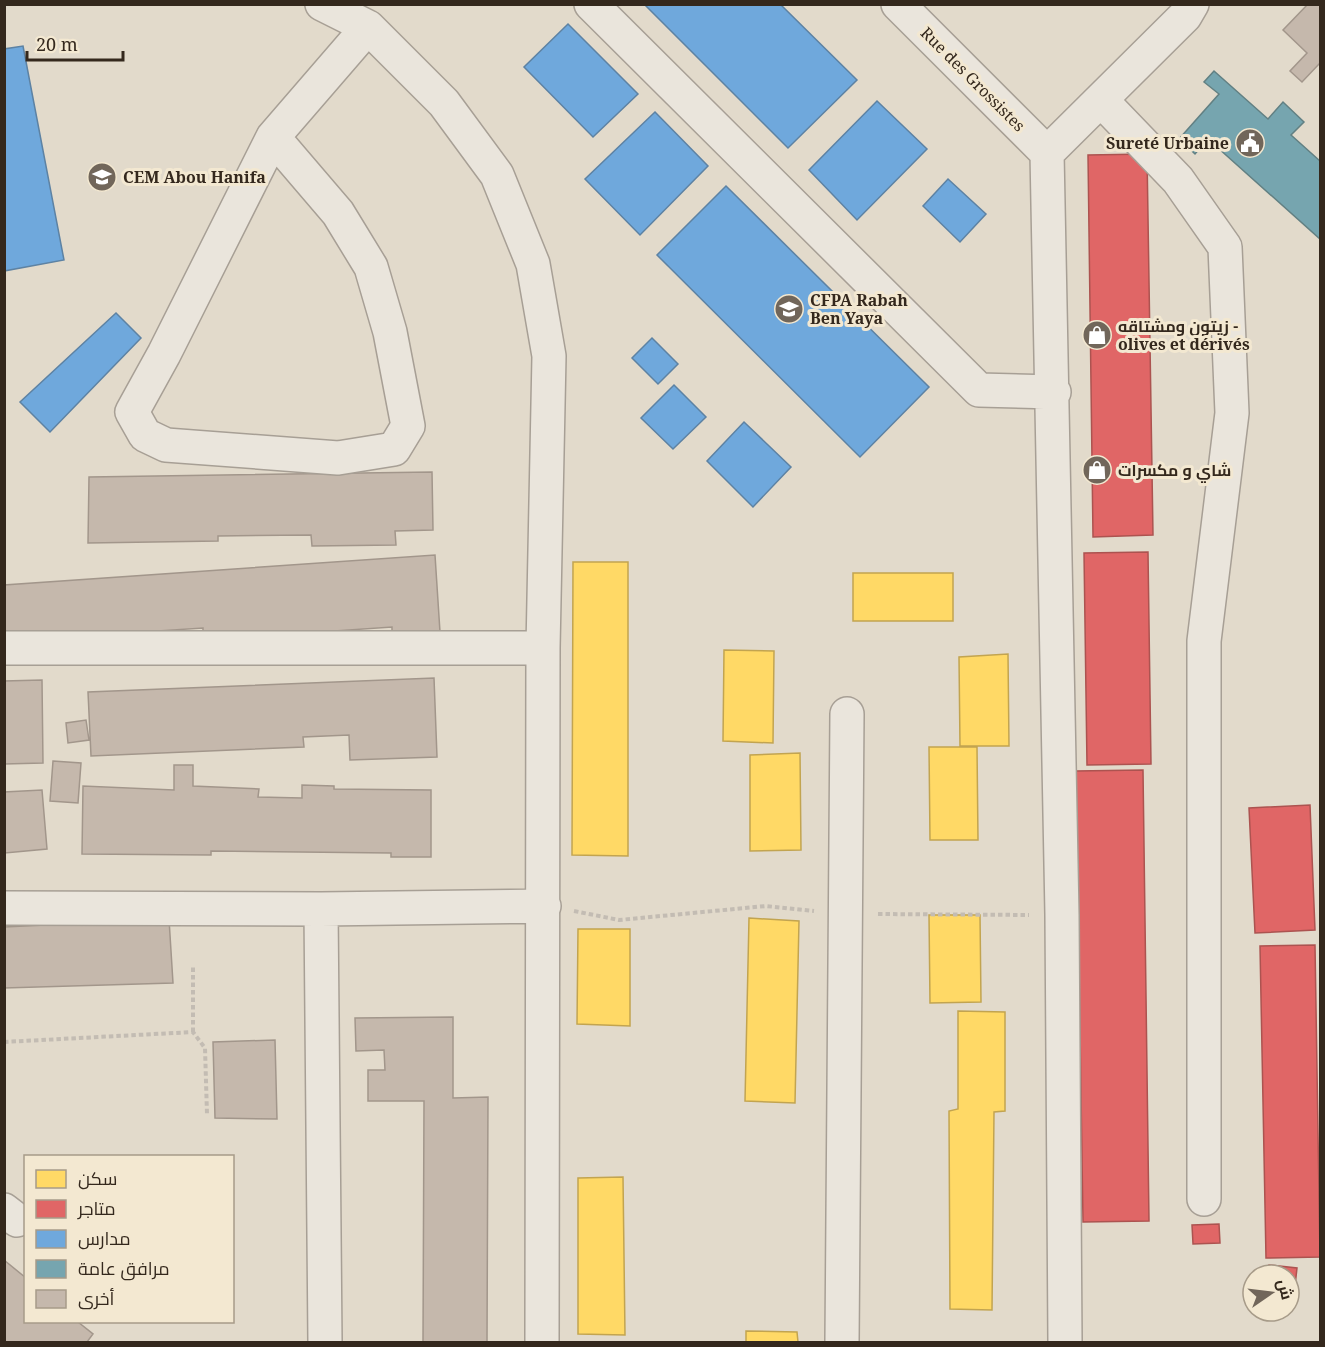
<svg xmlns="http://www.w3.org/2000/svg" width="1325" height="1347" viewBox="0 0 1325 1347" font-family="'Noto Serif',Cairo,serif">
<style>
.homes{fill:#ffd966;stroke:#c2a450;stroke-width:1.5}
.shops{fill:#e06666;stroke:#ac5350;stroke-width:1.5}
.schools{fill:#6fa8dc;stroke:#5d82a3;stroke-width:1.5}
.public{fill:#76a5af;stroke:#628083;stroke-width:1.5}
.building{fill:#c5b8ac;stroke:#a2968b;stroke-width:1.5}
.lines{fill:none;stroke-linecap:round;stroke-linejoin:round}
.minor-casing{stroke:#a79f95;stroke-width:36}
.path{stroke:#c3bcb3;stroke-width:4;stroke-dasharray:4.5 3;stroke-linecap:butt}
.minor{stroke:#eae5dc;stroke-width:33}
.labels{text-anchor:middle;dominant-baseline:central;stroke-width:6;stroke-linejoin:round;paint-order:stroke}
.street-label{font-size:16px;fill:#34281d;stroke:#f3e8d1}
.poi-label{font-size:16px;font-weight:bold;fill:#34281d;stroke:#f3e8d1;text-anchor:start}
</style>
<rect width="100%" height="100%" fill="#e2dacb"/>
<path class="homes" d="M573 562H628V856L572 855Z
M853 573H953V621H853Z
M724 650 774 651 773 743 723 741Z
M1008 654 1009 746H960L959 657Z
M929 747H977L978 840H930Z
M800 753 801 850 750 851V755Z
M929 915H980L981 1002 930 1003Z
M749 918 799 921 795 1103 745 1101Z
M578 929H630V1026L577 1024Z
M958 1011 1005 1012V1111L994 1112 992 1310 950 1309 949 1111 958 1109Z
M623 1177 625 1335 578 1334V1178Z
M746 1331 797 1332 798 1342H746Z"/>
<path class="shops" d="M1147 154 1153 535 1093 537 1088 155Z
M1148 552 1151 764 1087 765 1084 553Z
M1143 770 1149 1221 1083 1222 1076 771Z
M1310 805 1315 930 1255 933 1249 808Z
M1315 945 1320 1257 1266 1258 1260 946Z
M1219 1224 1220 1243 1193 1244 1192 1225Z
M1269 1265 1297 1268 1295 1286 1289 1285V1275H1268Z"/>
<path class="schools" d="M644 4H780L857 80 788 148Z
M568 24 638 94 593 137 524 67Z
M23 46 64 260 4 271V49Z
M877 101 927 149 857 220 809 170Z
M655 112 708 166 640 235 585 179Z
M948 179 986 214 960 242 923 206Z
M726 186 929 387 860 457 657 255Z
M116 313 141 338 50 432 20 402Z
M652 338 678 364 658 384 632 358Z
M674 385 706 417 673 449 641 418Z
M744 422 791 467 753 507 707 461Z"/>
<path class="public" d="M1214 71 1268 119 1283 102 1304 122 1291 135 1320 161V239L1208 139 1195 154 1179 139 1219 94 1204 82Z"/>
<path class="building" d="M1308 4 1320 5V63L1302 82 1290 71 1307 53 1283 30Z
M432 472 433 530 395 531 396 545 312 546 311 535 218 536V541L88 543 89 477Z
M435 555 440 632 392 635V627L203 640V628L4 641V585Z
M434 678 437 757 350 760 349 735 303 737 304 747 91 756 88 692Z
M42 680 43 763 4 764V681Z
M86 720 89 740 68 743 66 723Z
M53 761 81 763 78 803 50 801Z
M174 765H193V786L259 789 258 797 302 798V785L334 786V789L431 790V857H391V853L211 851V855L82 854 83 786 174 790Z
M42 790 47 849 5 853 4 792Z
M169 919 173 983 4 988V927Z
M453 1017V1098L488 1097 487 1342H423L424 1101H368V1070H385L384 1050 356 1051 355 1018Z
M275 1040 277 1119 215 1118 213 1042Z
M4 1260 26 1278V1322H78L93 1334 87 1342H4Z"/>
<g class="lines">
<g class="minor-casing">
<path id="minor" d="M322 4 368 27 444 103 497 175 533 264 549 356 543 648 542 1342
M591 4 979 390 1054 392
M898 4 1047 153
M1101 100 1178 180 1225 247 1232 413 1204 641V1199
M273 137 338 213 371 267 390 332 408 426 394 449 338 458 166 445 145 435 132 412 164 354 273 137 368 27
M4 648H543
M4 908 321 909 544 906
M321 909 325 1342
M4 1210 17 1220
M842 1342 847 714
M1065 1342 1062 915 1047 153 1185 16 1192 4"/>
</g>
<path class="path" d="M574 911 619 920 766 906 814 911
M878 914 1029 915
M193 1032V965
M4 1042 193 1032 205 1048 207 1114"/>
<use href="#minor" class="minor"/>
</g>
<defs>
<g id="civic-disc" transform="scale(1.5)"><circle r="9.5" fill="#71665a" stroke="#f3e8d1"/><path d="M-.6-6.5H3V-4.5H.6V-3L4-1V1h2V6H-6V1h2V-1L-.6-3ZM-1.2 2.5V6h2.4V2.5Z" fill="#fff"/></g>
<g id="school-disc" transform="scale(1.5)"><circle r="9.5" fill="#71665a" stroke="#f3e8d1"/><path d="M0-5L7-2L0 1L-7-2ZM-4 1L0 2.5L4 1V4Q0 6-4 4Z" fill="#fff"/></g>
<g id="university-disc" transform="scale(1.5)"><circle r="9.5" fill="#71665a" stroke="#f3e8d1"/><path d="M0-5L7-2L0 1L-7-2ZM-4 1L0 2.5L4 1V4Q0 6-4 4Z" fill="#fff"/></g>
<g id="shop-disc" transform="scale(1.5)"><circle r="9.5" fill="#71665a" stroke="#f3e8d1"/><path d="M-5-2.5h2.3a2.7 3.5 0 0 1 5.4 0H5L5.5 6h-11ZM-1.5-2.5h3a1.5 2.3 0 0 0-3 0Z" fill="#fff"/></g>
</defs>
<g fill-rule="evenodd">
<use href="#civic-disc" x="1250" y="143"/>
<use href="#school-disc" x="102" y="177"/>
<use href="#university-disc" x="789" y="309"/>
<use href="#shop-disc" x="1097" y="335"/>
<use href="#shop-disc" x="1097" y="470"/>
</g>
<g class="labels">
<g class="street-label">
<text transform="translate(973 79) rotate(45)">Rue des Grossistes</text>
</g>
<g class="poi-label">
<text x="1229" y="143" text-anchor="end">Sureté Urbaine</text>
<text x="123" y="177">CEM Abou Hanifa</text>
<text x="810" y="300">CFPA Rabah<tspan x="810" dy="18">Ben Yaya</tspan></text>
<text x="1118" y="326">زيتون ومشتاقه -<tspan x="1118" dy="18">olives et dérivés</tspan></text>
<text x="1118" y="470">شاي و مكسرات</text>
</g>
</g>
<rect width="1325" height="1347" fill="none" stroke="#34281d" stroke-width="12"/>
<rect x="24" y="1155" width="210" height="168" fill="#f3e8d1" stroke="#a79b89" stroke-width="1.5"/>
<rect x="36" y="1170" width="30" height="18" fill="#ffd966" stroke="#a79b89" stroke-width="1.5"/>
<text x="78" y="1185" font-size="18" fill="#34281d">سكن</text>
<rect x="36" y="1200" width="30" height="18" fill="#e06666" stroke="#a79b89" stroke-width="1.5"/>
<text x="78" y="1215" font-size="18" fill="#34281d">متاجر</text>
<rect x="36" y="1230" width="30" height="18" fill="#6fa8dc" stroke="#a79b89" stroke-width="1.5"/>
<text x="78" y="1245" font-size="18" fill="#34281d">مدارس</text>
<rect x="36" y="1260" width="30" height="18" fill="#76a5af" stroke="#a79b89" stroke-width="1.5"/>
<text x="78" y="1275" font-size="18" fill="#34281d">مرافق عامة</text>
<rect x="36" y="1290" width="30" height="18" fill="#c5b8ac" stroke="#a79b89" stroke-width="1.5"/>
<text x="78" y="1305" font-size="18" fill="#34281d">أخرى</text>
<g transform="translate(1271 1293) rotate(76)"><circle r="28" fill="#f3e8d1" stroke="#a79b89" stroke-width="1.5"/>
<path d="M0-4.5L10 22L0 15L-10 22Z" fill="#71665a"/>
<text y="-9" font-size="16" font-weight="bold" text-anchor="middle" fill="#34281d">ش</text>
</g>
<path d="M27 51v9h96v-9" fill="none" stroke="#34281d" stroke-width="3"/>
<text x="36" y="51" font-size="18" fill="#34281d" stroke="#f3e8d1" stroke-width="4.5" paint-order="stroke">20 m</text>
</svg>
